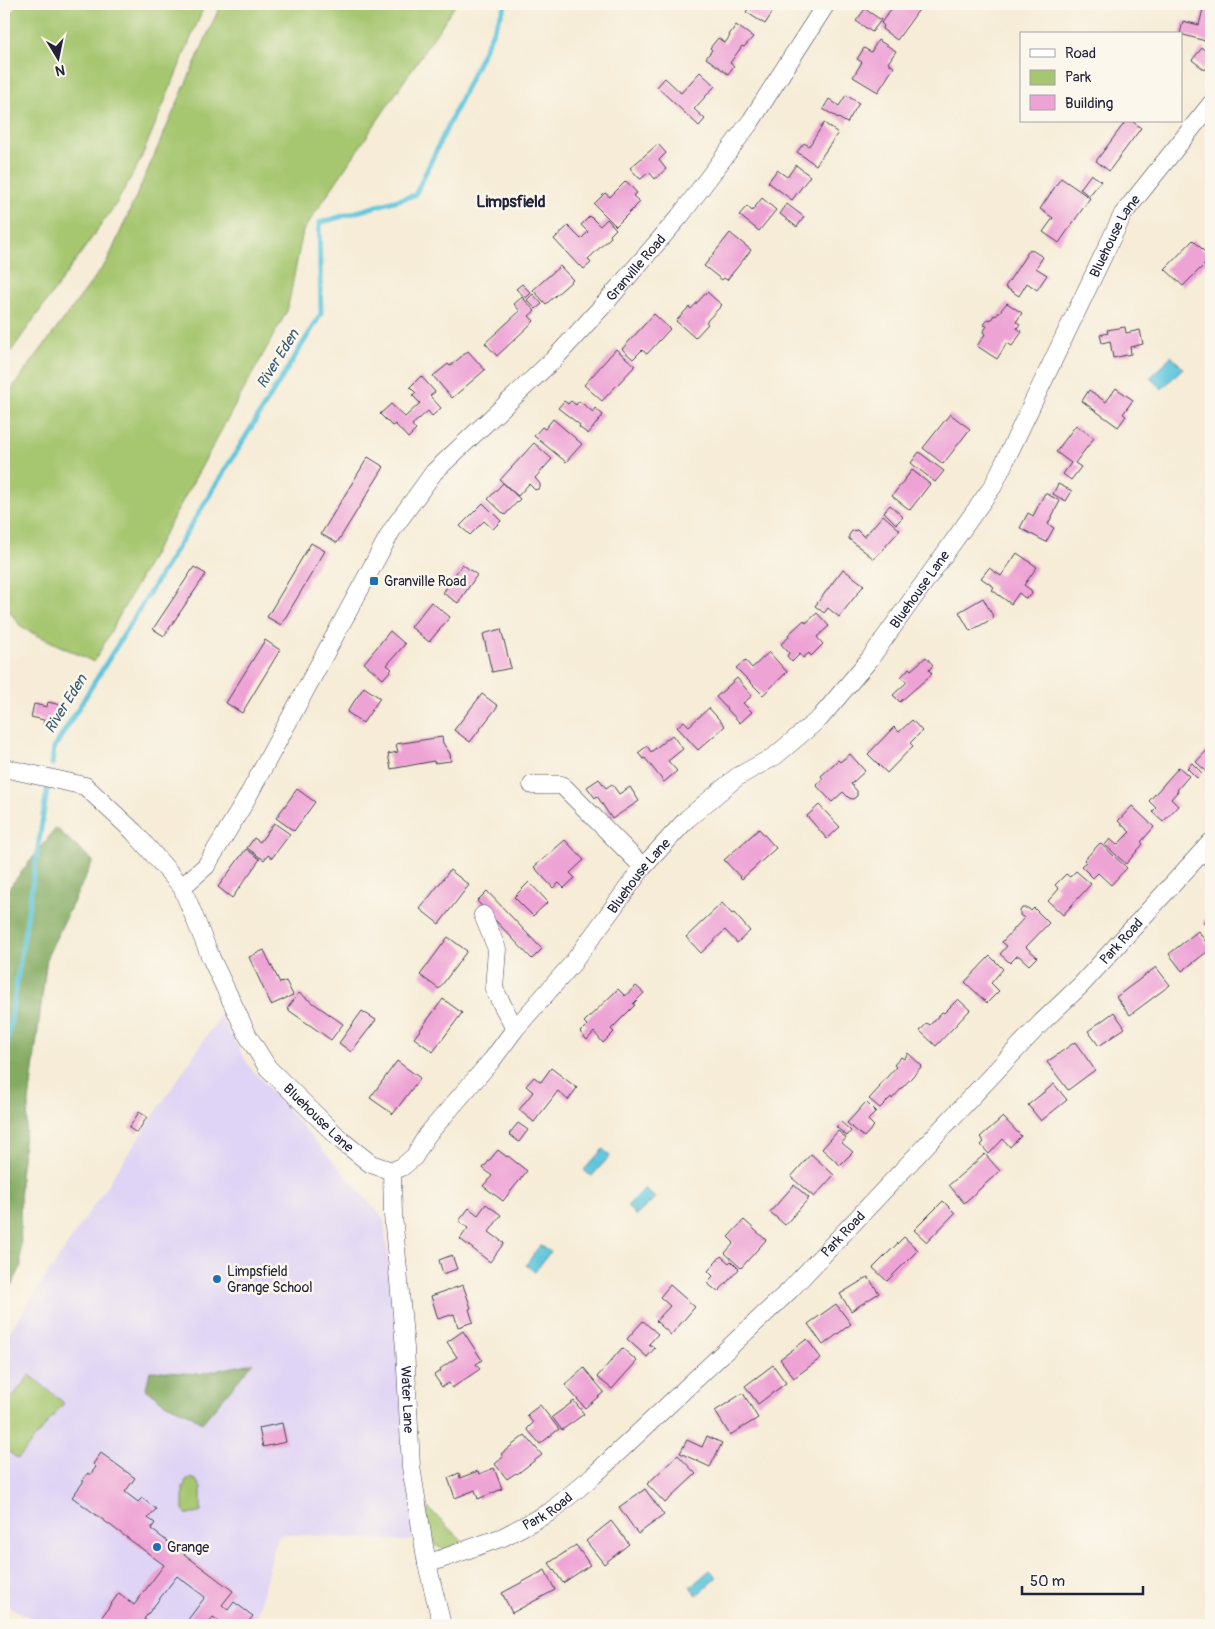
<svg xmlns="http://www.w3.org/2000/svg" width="1215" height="1629" viewBox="0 0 1215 1629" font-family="Pangolin,sans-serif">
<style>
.built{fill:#dfd4f5}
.green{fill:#a6c66f;stroke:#647455}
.forest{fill:#84ab62;stroke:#53664e}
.water{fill:#60c6dd;stroke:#41748c}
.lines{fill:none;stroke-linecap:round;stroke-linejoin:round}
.stream{stroke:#60c6dd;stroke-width:5}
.building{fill:#eea3d5}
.minor-casing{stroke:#424052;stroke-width:19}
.minor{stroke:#fff;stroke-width:18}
.poi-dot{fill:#1f6fb2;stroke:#fbf7ec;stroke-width:2}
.labels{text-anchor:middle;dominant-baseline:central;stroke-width:5;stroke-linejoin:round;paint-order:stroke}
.street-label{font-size:14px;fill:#22223b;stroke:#fbf7ec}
.poi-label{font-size:14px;fill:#22223b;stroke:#fbf7ec;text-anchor:start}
.water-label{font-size:15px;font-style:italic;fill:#385b74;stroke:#fbf7ec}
.quarter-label{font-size:16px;font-weight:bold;fill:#22223b;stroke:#fbf7ec}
</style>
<rect width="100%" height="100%" fill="#fbf7ec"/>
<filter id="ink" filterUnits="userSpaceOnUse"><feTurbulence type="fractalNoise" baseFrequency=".02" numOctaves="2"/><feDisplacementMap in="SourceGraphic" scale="10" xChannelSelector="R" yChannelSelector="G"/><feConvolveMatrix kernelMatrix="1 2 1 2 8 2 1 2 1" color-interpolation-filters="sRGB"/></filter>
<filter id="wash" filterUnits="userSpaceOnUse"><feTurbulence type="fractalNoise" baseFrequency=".0096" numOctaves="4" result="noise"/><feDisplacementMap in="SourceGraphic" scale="20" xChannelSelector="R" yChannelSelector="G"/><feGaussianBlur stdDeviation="1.12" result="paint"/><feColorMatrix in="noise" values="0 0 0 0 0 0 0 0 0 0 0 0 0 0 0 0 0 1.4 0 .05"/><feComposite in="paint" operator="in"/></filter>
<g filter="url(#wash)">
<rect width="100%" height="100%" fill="#f6ecd7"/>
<path class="built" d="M220 1016 249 1066 384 1219 415 1540 403 1541 284 1534 279 1536 276 1540 255 1625H45L4 1604V1340Z"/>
<path class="green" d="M18 4H205L140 161 116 204 4 361V24Z
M221 4H456L303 231 287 311 94 662 22 628 4 604V399L108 260Z
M30 1375 64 1403 18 1459 4 1448V1407Z
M190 1478 196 1480 201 1488V1511L195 1514H186L183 1511V1489L186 1480Z
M423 1503 465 1544C449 1549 442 1553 429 1540Z"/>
<path class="forest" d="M56 828 93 861 47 957 20 1175 21 1267 4 1301V899L5 893Z
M253 1363 202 1423 189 1414 166 1404 146 1389 150 1371 198 1374Z"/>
<path class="water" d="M1171 356 1183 368 1162 389 1150 378Z
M603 1149 610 1156 591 1177 584 1170Z
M645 1188 655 1198 636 1216 627 1206Z
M540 1245 550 1252 535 1272 526 1265Z
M710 1570 717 1577 697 1595 690 1587Z"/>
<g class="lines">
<path class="stream" d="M52 764 54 748 321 314 319 223 415 195 506 4
M4 1064 48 784"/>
</g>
<g id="blocks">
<path class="building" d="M752 4H778L765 24 746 12Z
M901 4H923L897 40 882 29 884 26 881 23 894 5 898 8Z
M865 9 881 20 872 32 856 21Z
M1203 9 1211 11V35L1209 42 1180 34 1183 21 1199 25Z
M736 25 753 37 744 47 742 46 730 63 734 66 728 74 706 58 712 50 710 48 718 38 725 43 730 36 729 35Z
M878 40 896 51 888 63 894 67 878 92 853 77 862 62 857 59 864 48 871 52Z
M1202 48 1211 55V62L1205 70 1192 60Z
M700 72 715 86 694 109 705 119 699 126 657 87 665 78 681 93Z
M846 95 859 103 847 123 823 109 829 99 839 106Z
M1126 121H1132L1141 128 1109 171 1096 161Z
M824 123 838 133 816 165 797 152 804 143 809 146Z
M658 144 666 153 659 160 666 169 655 179 649 172 641 179 639 178 630 168Z
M796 165 810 176 792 200 768 182 777 170 787 177Z
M1091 174 1101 181 1089 196 1080 189Z
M1061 178 1090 198 1059 243 1043 232 1053 218 1040 209Z
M626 181 637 193 633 196 640 202 616 226 594 204 605 193 610 197Z
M762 198 776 210 759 231 739 215 747 206 752 211Z
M787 204 804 217 797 227 780 214Z
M590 216 600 226 607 219 616 229 610 235 611 237 588 259 591 263 584 269 580 265 579 266 554 239 568 226 581 239 588 232 581 225Z
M730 233 751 250 727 280 724 278 722 280 704 266Z
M1193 240 1211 258 1183 286 1165 269Z
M1030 249 1043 257 1036 268 1047 275 1037 290 1027 283 1019 296 1005 287Z
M560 266 573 280 546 304 533 290Z
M522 284 531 293 526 298 516 289Z
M707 292 722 305 706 322 708 324 695 338 676 321 689 307 691 309Z
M533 294 542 304 536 309 527 300Z
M522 297 535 311 529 316 534 321 497 356 485 343 520 311 514 304Z
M1007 303 1022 313 1016 322 1020 324 1017 328 1022 332 1012 346 1007 343 997 359 977 346 985 334 983 332 987 326 984 325 988 319 991 320 994 315 996 316Z
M654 314 670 329 647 354 642 350 633 359 622 349Z
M1125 327 1126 333 1140 330 1143 344 1130 347 1131 354 1113 358 1110 341 1102 343 1100 335 1108 333 1107 330Z
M616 349 635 366 602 401 584 385Z
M468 351 485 370 452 398 433 376 448 364 450 366Z
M421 376 435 392 430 396 441 408 432 416 428 411 412 425 416 430 408 438 395 424 392 426 380 414 391 404 405 417 420 403 412 395 416 393 410 387Z
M1116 388 1133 400 1123 414 1126 416 1118 427 1082 401 1089 390 1106 402Z
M564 401 568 404 571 401 576 405 579 401 593 412 595 408 603 415 588 434 579 427 580 425 558 408Z
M950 414 970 429 943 464 923 448Z
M553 419 582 444 566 462 534 436 542 427 545 429Z
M1076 425 1094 438 1075 463 1081 467 1071 480 1063 474 1071 463 1056 452Z
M534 443 552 459 535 478 540 484V488L535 490 529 484 518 496 500 480Z
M919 452 944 471 935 482 911 463Z
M368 457 384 467 337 543 321 534Z
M912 470 930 484 910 510 892 496Z
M503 483 520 499 505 515 488 499Z
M1058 484 1072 491 1066 501 1053 494Z
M1045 493 1060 501 1048 524 1054 528 1046 542 1020 528 1028 513 1033 516Z
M483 503 501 521 493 529 484 521 470 535 460 526Z
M890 505 903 517 896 524 884 512Z
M883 515 900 530 874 559 849 539V535L852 531 857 530 864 537Z
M311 543 325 551 281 625 267 617Z
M1017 553 1037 567 1024 585 1031 590 1032 594 1029 597 1025 598 1019 593 1011 604 992 590 994 587 981 578 989 568 1001 576Z
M462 564 477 575 458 603 443 593Z
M194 567 206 574 164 636 153 629Z
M843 569 864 585 839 617 828 608 824 613 815 606Z
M983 598 994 618 970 631 959 612Z
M431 602 450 617 429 642 411 627Z
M817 613 829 626 817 637 823 644 811 656 809 653 803 658 800 654 792 662 787 656 789 653 781 644 789 637 788 635 804 620 806 623Z
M501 629 511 668 492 672 483 634Z
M390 631 405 644 387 665 392 669 383 679 364 663Z
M265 640 280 650 242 713 226 703Z
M769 652 787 672 763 695 736 668 745 660 752 668Z
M926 657 933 665 929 670 932 674 900 702 893 695 907 682 901 677 909 668 911 670Z
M737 678 752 696 743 703 752 712 740 723 716 697Z
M364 687 380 698 363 723 347 712Z
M482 694 498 706 470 742 454 730Z
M48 702 61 705 56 728 43 725 44 720 31 717 34 704 47 707Z
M709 708 725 726 698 750 677 727 684 721 689 726Z
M912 720 922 731 910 743 913 746 887 773 868 754 894 727 899 732Z
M672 735 683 749 668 761 677 771 664 782 645 758 643 759 638 753 647 746 651 752Z
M442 737 443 743 450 754 451 761 434 763V761L391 769 388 754 398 752 396 744Z
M1210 747 1211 765 1206 771 1196 762Z
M850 754 865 771 851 784 857 791V796L853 799 849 798 843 792 832 802 816 785 823 779 821 776 838 760 840 762Z
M1192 763 1202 773 1197 778 1187 768Z
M1179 767 1189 776 1177 790 1178 791 1171 799 1178 806 1163 822 1152 812 1156 808 1149 801Z
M599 779 606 788 612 784 619 794 630 787 639 801 612 819 597 796 595 798 587 787Z
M297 789 315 802 294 831 276 818Z
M819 805 840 827 827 839 807 816Z
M1132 806 1154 827 1141 842 1143 844 1126 864 1105 845 1110 839 1117 845 1130 832 1118 821Z
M274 823 290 834 272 858 268 855 264 860 247 848 254 838 260 842Z
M759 829 776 848 742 879 724 860Z
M565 840 584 860 570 873 575 878 564 888 559 883 553 888 534 867Z
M1100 843 1127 868 1111 885 1098 873 1093 878 1081 866 1086 862 1084 860Z
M246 849 260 859 232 898 218 887Z
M450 870 469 885 439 924 420 909Z
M1076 871 1091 884 1063 915 1048 901 1059 889 1055 885 1066 874 1070 877Z
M529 882 548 902 533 916 514 897Z
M487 891 542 949 532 959 477 901Z
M722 903 732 914 734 913 750 931 737 943 725 930 701 953 686 937Z
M1022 908H1028L1031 911 1034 908 1049 923 1026 947 1037 957 1029 965 1019 956H1017L1010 963 1000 954 1007 946 1002 942 1024 918 1020 915V911Z
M1211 914V931L1203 922Z
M1198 931 1211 949 1182 971 1169 954Z
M448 937 467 951 439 989 420 975Z
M264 950 280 983 286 981 293 995 271 1005 249 957Z
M990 956 1003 969 991 983 999 991 987 1003 965 982Z
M1156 967 1170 985 1130 1015 1116 997Z
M636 986 644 993 633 1004 635 1005 611 1029 614 1032 603 1043 594 1032 587 1040 580 1032 587 1025 584 1022 618 989 625 996Z
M299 993 343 1024 331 1040 287 1009Z
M443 999 462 1013 433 1052 414 1038Z
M958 999 970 1010 936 1046 920 1031 927 1023 930 1025 942 1012 944 1013Z
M362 1011 376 1020 351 1052 339 1043Z
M1114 1012 1125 1028 1099 1046 1088 1031Z
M1075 1042 1095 1070 1068 1090 1047 1062Z
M908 1053 922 1066 892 1099 891 1097 880 1108 869 1099 880 1087 879 1086 896 1067 894 1065 901 1057 904 1059Z
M397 1061 420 1078 393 1114 370 1098Z
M551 1068 577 1088 568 1100 558 1091 534 1122 519 1110 533 1092 526 1086 534 1077 541 1082Z
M1054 1084 1067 1100 1041 1121 1028 1105Z
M866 1102 876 1112 868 1120 874 1126 864 1137 847 1123Z
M139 1112 147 1117 137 1133 129 1128Z
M1003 1117 1021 1136 1010 1147 1003 1139 989 1154 981 1145 984 1142 980 1137Z
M841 1122 851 1131 847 1136 836 1127Z
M518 1123 528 1130 519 1142 509 1134Z
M838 1131 846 1138 842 1143 853 1152 840 1165 822 1149Z
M498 1150 507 1157 508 1156 527 1171 503 1201 483 1186 492 1176 483 1168Z
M811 1154 834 1175 814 1197 791 1177Z
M985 1154 1000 1171 964 1203 949 1185Z
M794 1185 809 1198 785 1225 770 1212Z
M943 1201 955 1213 927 1242 914 1230Z
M486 1204 501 1215 489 1232 504 1243 490 1262 460 1239 468 1228 459 1221 469 1208 478 1215Z
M744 1220 766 1240 741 1268 725 1253 734 1243 728 1237Z
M904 1237 918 1250 887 1281 873 1268Z
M452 1255 457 1269 443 1274 439 1260Z
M721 1256 729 1263 731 1261 739 1269 718 1292 707 1283 713 1276 708 1271Z
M868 1277 879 1293 851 1311 840 1294Z
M463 1285 471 1308 469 1309 473 1322 458 1327 454 1314 438 1319 431 1296Z
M670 1285 695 1307 671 1335 656 1321 670 1306 660 1297Z
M836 1304 851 1324 823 1345 808 1324Z
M643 1321 658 1334 649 1344 655 1348 647 1357 627 1339Z
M463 1331 482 1360 476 1364 480 1369 452 1388 449 1383 442 1387 434 1375 441 1371 440 1369 457 1357 447 1342Z
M807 1339 821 1358 794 1378 780 1359Z
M622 1348 637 1361 612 1389 597 1377Z
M773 1365 786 1383 758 1404 745 1386Z
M584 1368 604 1392 585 1408 565 1385Z
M743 1393 758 1418 730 1435 715 1411Z
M574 1401 584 1414 562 1430 552 1417Z
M540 1405 559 1429 540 1444 527 1429 533 1423 527 1415Z
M282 1423 286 1442 263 1447 259 1428Z
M525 1435 542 1455 517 1474 516 1473 507 1479 495 1464 503 1457 501 1454Z
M707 1436 722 1443 710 1467 680 1453 687 1440 702 1447Z
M101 1453 135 1478 125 1492 138 1502 142 1498 156 1509 148 1518 155 1523 151 1529 233 1591 222 1605 228 1610 234 1602 253 1616 246 1625H217L219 1621 213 1617 207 1625H184L205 1597 177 1576 144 1619 153 1625H111L101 1618 119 1593 134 1605 164 1565 72 1497 84 1481 82 1480 88 1473 90 1475 96 1467 93 1464Z
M678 1455 696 1474 665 1503 647 1484Z
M494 1468 502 1489 478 1499 475 1490 455 1498 448 1478 459 1473 460 1478 478 1471 479 1474Z
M645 1489 664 1515 638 1534 619 1507Z
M611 1521 629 1544 604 1564 586 1541Z
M576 1545 590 1565 563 1583 549 1563Z
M545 1570 555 1590 512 1613 502 1593Z"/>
</g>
</g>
<g filter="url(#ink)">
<use href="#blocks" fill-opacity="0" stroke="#424052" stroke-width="1"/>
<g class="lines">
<g class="minor-casing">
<g id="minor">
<path id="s1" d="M4 768 85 786 134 832 182 887 211 958 248 1036 268 1068 342 1141 371 1164 392 1171 402 1167 414 1157 427 1135 492 1060 515 1029 572 964 643 867 687 819 737 777 775 756 820 718 869 660 993 486 1123 214 1211 104"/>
<path d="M532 785H562L643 867"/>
<path id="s2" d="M182 887 206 866 243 805 392 530 434 472 555 358 607 301 680 216 751 121 826 4"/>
<path d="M483 915 497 949 494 989 515 1029"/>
<path id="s3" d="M392 1171 393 1215 405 1348 411 1467 427 1564 442 1625"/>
<path id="s4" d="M427 1564 503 1537 550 1512 594 1475 790 1290 1042 1022 1081 985 1211 842"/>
</g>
</g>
<use href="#minor" class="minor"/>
</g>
</g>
<g class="poi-dot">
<rect x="369" y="576" width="10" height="10" rx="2.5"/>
<circle cx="217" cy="1279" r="5"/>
<circle cx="157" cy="1547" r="5"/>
</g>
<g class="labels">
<g class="street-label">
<text stroke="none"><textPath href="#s1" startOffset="1784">Bluehouse Lane</textPath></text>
<text stroke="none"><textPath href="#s2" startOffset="775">Granville Road</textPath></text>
<text stroke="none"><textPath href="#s1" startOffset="1379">Bluehouse Lane</textPath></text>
<text stroke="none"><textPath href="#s1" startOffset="974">Bluehouse Lane</textPath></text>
<text stroke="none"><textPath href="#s4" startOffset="942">Park Road</textPath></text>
<text stroke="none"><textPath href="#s1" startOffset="495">Bluehouse Lane</textPath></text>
<text stroke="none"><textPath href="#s4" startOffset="538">Park Road</textPath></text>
<text stroke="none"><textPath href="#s3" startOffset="229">Water Lane</textPath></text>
<text stroke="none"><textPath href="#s4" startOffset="132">Park Road</textPath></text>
</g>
<g class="poi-label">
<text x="384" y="581">Granville Road</text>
<text x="227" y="1271">Limpsfield<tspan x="227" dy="16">Grange School</tspan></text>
<text x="167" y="1547">Grange</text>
</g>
<g class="water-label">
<text transform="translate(278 359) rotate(-58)">River Eden</text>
<text transform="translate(66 704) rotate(-58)">River Eden</text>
</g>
<g class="quarter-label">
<text x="511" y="202">Limpsfield</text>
</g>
</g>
<rect width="1215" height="1629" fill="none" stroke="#fbf7ec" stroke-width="20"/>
<rect x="1020" y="32" width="162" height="90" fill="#fbf7ec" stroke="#a4a2a5"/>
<rect x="1030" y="49" width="25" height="8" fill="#ffffff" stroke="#a4a2a5"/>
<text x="1065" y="58" font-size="15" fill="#22223b">Road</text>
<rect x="1030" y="70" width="25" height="15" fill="#a6c66f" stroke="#a4a2a5"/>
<text x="1065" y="82" font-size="15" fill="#22223b">Park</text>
<rect x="1030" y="95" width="25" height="15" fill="#eea3d5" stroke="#a4a2a5"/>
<text x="1065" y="108" font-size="15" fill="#22223b">Building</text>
<g transform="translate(58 58) rotate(170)" stroke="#fbf7ec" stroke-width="4" paint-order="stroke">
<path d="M0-4L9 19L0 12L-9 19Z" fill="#22223b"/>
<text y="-8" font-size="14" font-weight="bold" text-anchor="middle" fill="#22223b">N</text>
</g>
<path d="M1022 1586v8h121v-8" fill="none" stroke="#22223b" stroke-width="2.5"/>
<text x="1030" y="1586" font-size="15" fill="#22223b" stroke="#fbf7ec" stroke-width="4" paint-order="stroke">50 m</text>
</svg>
